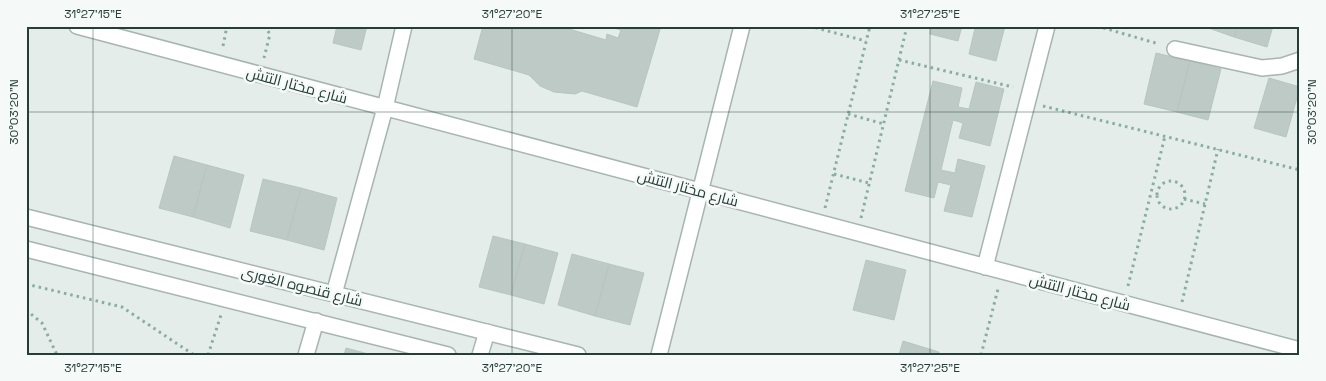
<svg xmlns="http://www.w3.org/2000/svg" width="1326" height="381" viewBox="0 0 1326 381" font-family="'Space Grotesk',Cairo,sans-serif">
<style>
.building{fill:#bdcac6;stroke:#b7c6c1}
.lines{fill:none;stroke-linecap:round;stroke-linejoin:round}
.minor-casing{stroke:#a7b5b1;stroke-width:18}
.tertiary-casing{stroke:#a7b5b1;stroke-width:18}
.path{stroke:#87aea5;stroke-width:3;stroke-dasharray:2.5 4;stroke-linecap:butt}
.minor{stroke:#fff;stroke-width:15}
.tertiary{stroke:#fff;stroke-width:15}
.ticks{fill:none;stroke:#253e39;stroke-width:1;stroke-opacity:0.45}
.labels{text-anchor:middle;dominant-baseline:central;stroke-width:5;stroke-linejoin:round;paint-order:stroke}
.street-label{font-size:15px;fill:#253e39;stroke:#f5f9f7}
.neatline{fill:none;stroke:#253e39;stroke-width:2}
.ticks-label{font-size:12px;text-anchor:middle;fill:#253e39}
</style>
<rect width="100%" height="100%" fill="#e4edea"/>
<path class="building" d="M337 26H367L361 50 333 43Z
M483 26H559L606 40 607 34 618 38 621 30 608 26H661L637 107 582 91 575 94 554 92 540 86 529 75 474 59Z
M931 26H962L958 41 930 34Z
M966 26H1005L996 61 969 54 975 28Z
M1203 26H1238L1234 37Z
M1238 26H1273L1267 47 1234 37Z
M1156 53 1190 61 1177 112 1144 104Z
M1190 61 1221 69 1208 120 1177 112Z
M1269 78 1300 87 1286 137 1254 128Z
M933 81 962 88 958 107 969 109 976 82 1004 89 990 146 959 138 963 123 953 120 941 170 955 173 958 159 985 166 972 217 944 211 951 185 938 182 934 198 905 191Z
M174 156 207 165 193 217 159 208Z
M207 165 244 175 230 228 193 217Z
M263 179 301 188 287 240 250 231Z
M301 188 337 198 324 250 287 240Z
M493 236 525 244 511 295 479 287Z
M525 244 558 253 544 304 511 295Z
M572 254 609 264 595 316 558 305Z
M866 260 906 270 894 320 853 310Z
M609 264 644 273 630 325 595 316Z
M903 341 939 352 938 355H899Z
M346 348 372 355H344Z"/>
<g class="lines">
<g class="minor-casing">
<path id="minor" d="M77 26 1300 350
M1175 49 1262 68 1282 66 1300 60
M985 267 1047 26
M334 294 385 108 404 26
M306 355 316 321
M480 355 487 332
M659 355 742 26"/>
</g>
<g class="tertiary-casing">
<path id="tertiary" d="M26 217 578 355
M26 249 448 355"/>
</g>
<path class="path" d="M264 26 270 34 264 58
M809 26 866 41
M1097 26 1159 44
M223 46 227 26
M899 60 1013 87
M1043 106 1300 170
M848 114 884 124
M834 174 869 183
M1157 195a14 14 0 1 1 28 0a14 14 0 1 1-28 0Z
M1184 199 1205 204
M825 208 870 26
M861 218 907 26
M26 284 122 307 194 355
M1128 286 1165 136
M1182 302 1218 149
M26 310 42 323 57 355
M208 355 221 315
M981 355 998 289"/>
<use href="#minor" class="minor"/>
<use href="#tertiary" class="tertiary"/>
</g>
<path class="ticks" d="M93 26V355M512 26V355M930 26V355M26 112H1300"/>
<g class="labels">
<g class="street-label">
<text transform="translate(297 85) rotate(15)">شارع مختار التتش</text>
<text transform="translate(688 188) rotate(15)">شارع مختار التتش</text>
<text transform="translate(302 286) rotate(14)">شارع قنصوه الغورى</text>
<text transform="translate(1080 292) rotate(15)">شارع مختار التتش</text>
</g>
</g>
<rect width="1326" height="381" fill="none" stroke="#f5f9f7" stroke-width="55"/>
<rect x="28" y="28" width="1270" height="326" class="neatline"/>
<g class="ticks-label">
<text x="93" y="18">31°27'15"E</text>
<text x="512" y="18">31°27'20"E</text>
<text x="930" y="18">31°27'25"E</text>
<text transform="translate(14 112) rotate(-90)" y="4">30°03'20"N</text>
<text transform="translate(1312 112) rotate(-90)" y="4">30°03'20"N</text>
<text x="93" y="372">31°27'15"E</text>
<text x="512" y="372">31°27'20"E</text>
<text x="930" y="372">31°27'25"E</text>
</g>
</svg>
